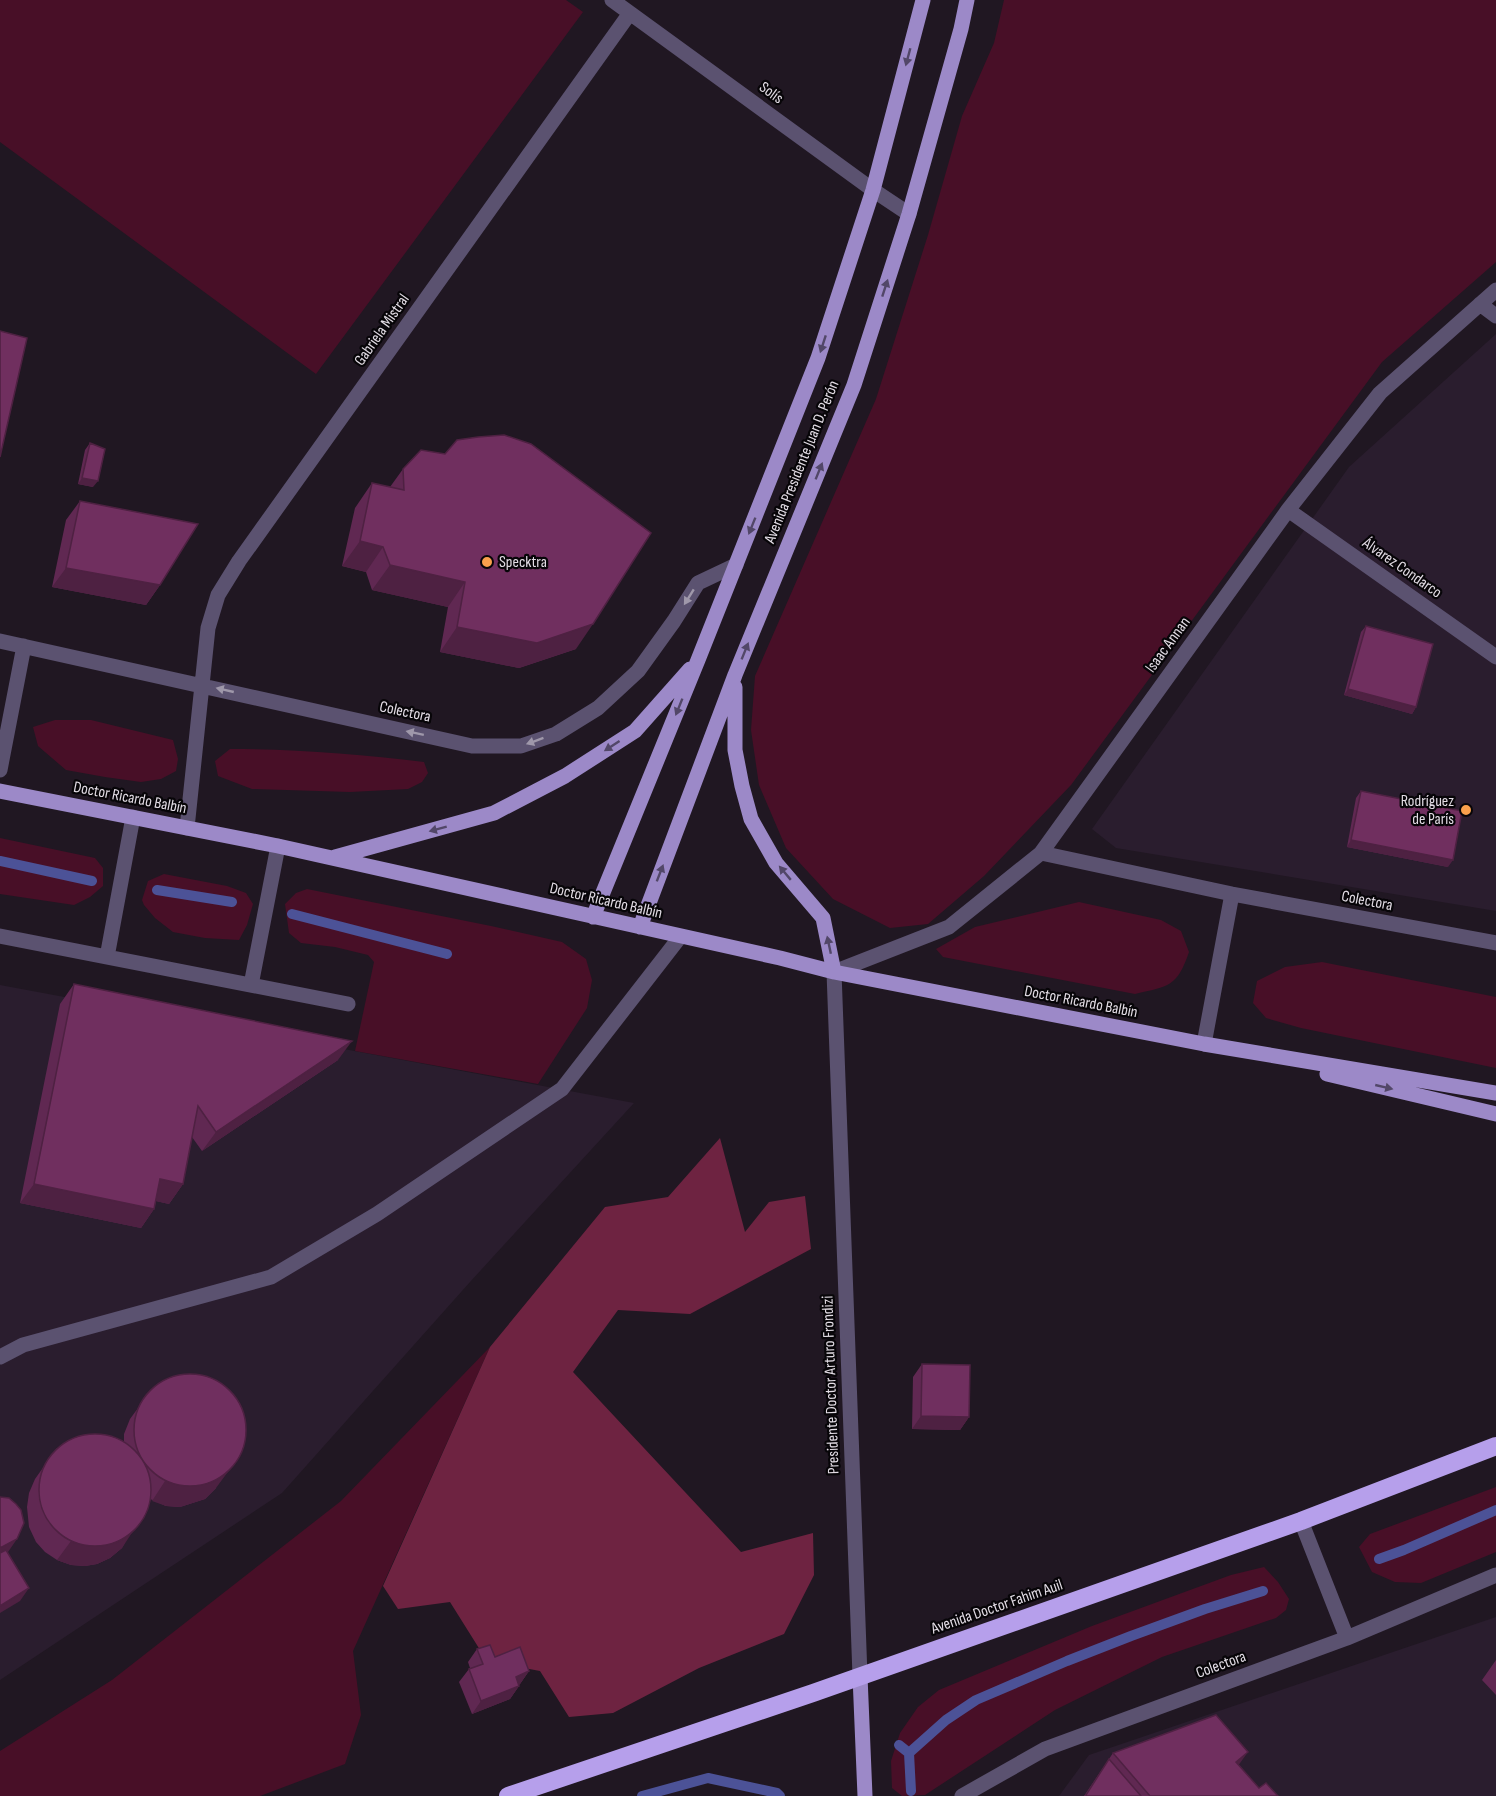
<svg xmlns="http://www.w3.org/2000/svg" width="1496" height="1796" viewBox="0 0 1496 1796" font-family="'Sofia Sans Condensed',sans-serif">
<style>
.built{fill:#2a1d2e}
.green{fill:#480f27}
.forest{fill:#6e2341}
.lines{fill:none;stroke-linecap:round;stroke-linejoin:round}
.stream{stroke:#4c5297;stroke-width:10}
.minor{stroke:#5b5270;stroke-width:15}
.major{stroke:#9c89c8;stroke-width:15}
.highway{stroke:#b69feb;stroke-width:18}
.wall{fill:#602852}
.shaded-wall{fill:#4e2142}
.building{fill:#702f5f;stroke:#4e2142;stroke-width:1.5}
.oneway{fill:#524768}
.oneway2{fill:#9f98aa}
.poi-dot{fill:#f9a04c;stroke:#070508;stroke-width:2}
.labels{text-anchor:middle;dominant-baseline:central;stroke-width:4.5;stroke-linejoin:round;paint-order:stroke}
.street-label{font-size:16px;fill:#e3dde5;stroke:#070508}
.poi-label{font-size:16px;fill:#e3dde5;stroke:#070508;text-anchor:start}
</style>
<rect width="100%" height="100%" fill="#201722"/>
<path class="built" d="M1496 334V911L1116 848 1092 829 1349 467Z
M0 985 634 1103 470 1282 282 1493 0 1680Z
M1496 1617V1796H1059L1089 1755Z"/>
<path class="green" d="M0 0H566L583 12 316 374 0 142Z
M1004 0H1496V262L1382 362 1071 785 984 876 928 924 890 928 833 899 786 848 759 785 751 730 755 676 876 399 928 235 962 116 994 43Z
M55 720H91L173 740 178 759 176 771 161 779 141 782 105 777 66 770 38 746 33 727Z
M230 749C294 749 360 754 424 762L428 773 422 782 408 789 350 792 252 789 218 776 215 761Z
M0 838 95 858 103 868V886L90 897 74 905 0 894Z
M164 874 227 886 246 893 253 904 247 925 239 940 205 938 173 932 155 918 144 905 142 900 148 881Z
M307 889 491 926 562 942 586 959 592 980 587 1008 538 1084 355 1051 374 962 368 955 335 947 301 943 289 933 285 904 296 893Z
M1079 902 1161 920 1181 931 1189 952C1177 987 1169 986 1135 994L943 957 936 949 975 927Z
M1322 962 1496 997V1068L1301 1028 1266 1018 1253 1003 1257 981 1285 967Z
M490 1347 353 1651 361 1715 345 1764 260 1796H0V1751L112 1680 341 1501Z
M1496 1487V1552L1421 1583 1395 1582 1372 1572 1359 1547 1370 1534Z
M1264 1567 1278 1582 1289 1599 1286 1610 1276 1618 1162 1657 1055 1710 925 1795 902 1796 892 1788 891 1761 900 1733 918 1707 939 1690 1092 1626 1231 1575Z"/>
<path class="forest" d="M720 1138 745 1232 769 1202 805 1196 811 1249 690 1314 618 1310 573 1372 741 1552 813 1533 814 1575 784 1634 699 1668 613 1713 569 1717 540 1671 487 1661 450 1602 398 1609 383 1586 490 1347 605 1207 668 1197Z"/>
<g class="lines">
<path class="stream" d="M0 861 92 881
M157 890 232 902
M292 914 447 954
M1379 1559 1404 1550 1496 1510
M899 1745 909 1753 946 1720 976 1700 1067 1661 1131 1636 1205 1609 1263 1591
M909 1753 911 1791
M642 1796 708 1778 777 1793 780 1796"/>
<path class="minor" d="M612 0 873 190 909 214
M1480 304 1496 316
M1288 510 1496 657
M0 641 472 746H521L556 734 598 708 638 671 674 621 698 583 736 565
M0 770 24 646
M187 828 208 628 218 595 239 561 630 13
M1041 853 1232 894 1496 943
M0 936 348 1004
M107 957 133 817
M251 985 278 846
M1204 1044 1232 894
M0 1357 23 1345 271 1277 377 1214 562 1089 680 937
M1301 1521 1347 1638
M860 1676 834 972 949 927 1041 853 1288 510 1380 393 1496 290
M962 1796 1045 1749 1347 1638 1496 1575"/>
<path class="major" d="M735 687V750L742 786 751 819 776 863 823 918 834 972
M0 791 278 846 780 958 834 972 1204 1044 1496 1093
M335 857 494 813 565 776 635 731 690 669
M593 917 698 660 818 358 873 190 923 0
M640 927 735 675 854 385 909 214 961 29 967 0
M1327 1074 1496 1114
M860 1676 865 1796"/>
<path class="highway" d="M508 1796 813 1693 1301 1521 1496 1446"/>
</g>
<path class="wall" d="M90 443 93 487 78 484 85 450Z
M403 469 576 649 519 668 440 652 448 607 372 590 366 572 342 566 355 508 372 483 390 487Z
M80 501 160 585 146 605 52 587 66 520Z
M1366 626 1416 707 1412 714 1344 695 1361 632Z
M1361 791 1448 867 1347 847 1356 798Z
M74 984 338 1060 202 1151 192 1137 183 1184 169 1204 156 1201 154 1209 141 1228 20 1203 60 1004Z
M922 1364 969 1417 960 1430 912 1429 913 1377Z
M152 1389 216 1488 205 1499 180 1507 166 1506 148 1498 122 1548 110 1558 97 1564 85 1566 71 1565 57 1560 45 1552 36 1542 29 1527 27 1507 29 1493 35 1479 57 1448 124 1441V1434L130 1419Z
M477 1649 529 1671 520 1684 519 1685V1686L510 1699 472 1714 459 1682 469 1669 470 1668 468 1662Z
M1496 1660V1695L1482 1680Z
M1113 1753 1239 1765 1259 1788 1278 1796H1084Z"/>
<path class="shaded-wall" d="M82 478 98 481 93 487 78 484Z
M360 541 383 547 366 572 342 566Z
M390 565 465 582 448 607 372 590Z
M66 568 160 585 146 605 52 587Z
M593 624 576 649 519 668 440 652 457 627Z
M1348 689 1416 707 1412 714 1344 695Z
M1351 840 1453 860 1448 867 1347 847Z
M352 1041 338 1060 202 1151 216 1132Z
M160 1179 183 1184 169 1204 147 1199Z
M34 1184 154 1209 141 1228 20 1203Z
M921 1416 969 1417 960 1430 912 1429Z
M230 1469 216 1488 205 1499 180 1507 166 1506 152 1501 165 1481Z
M135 1528 122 1548 110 1558 97 1564 85 1566 71 1565 57 1560 71 1541Z
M17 1539 8 1552 0 1556V1547Z
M29 1588 20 1601 0 1613V1606Z
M529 1671 520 1684 506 1690 516 1677Z
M519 1686 510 1699 472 1714 481 1701Z
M1248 1752 1230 1777 1236 1762Z"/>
<path class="building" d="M0 331 27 338 0 457Z
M504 435 531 444 651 533 593 624 537 643 457 627 465 582 390 565 383 547 360 541 372 483 404 490 403 469 421 450 445 454 457 440 478 437Z
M90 443 105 449 98 481 82 478Z
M80 501 198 524 160 585 66 568Z
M1366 626 1433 644 1416 707 1348 689Z
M1361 791 1462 811 1453 860 1351 840Z
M74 984 352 1041 216 1132 198 1106 183 1184 160 1179 154 1209 34 1184Z
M922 1364 970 1365 969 1417 921 1416Z
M134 1430a56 56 0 1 1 112 0a56 56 0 1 1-112 0Z
M39 1490a56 56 0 1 1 112 0a56 56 0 1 1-112 0Z
M0 1497 9 1498 16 1504 21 1510 24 1523 17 1539 2 1547H0Z
M6 1550 29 1588 0 1606V1553Z
M490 1645 495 1657 520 1647 529 1671 516 1677 519 1686 481 1701 469 1669 483 1664 477 1649Z
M1216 1715 1248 1752 1236 1762 1259 1788 1266 1783 1278 1796H1150L1113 1753Z
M1109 1759 1141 1796H1087L1086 1795Z"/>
<defs><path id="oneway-solid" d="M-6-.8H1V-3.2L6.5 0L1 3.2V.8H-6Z" transform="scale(1.5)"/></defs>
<g class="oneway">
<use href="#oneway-solid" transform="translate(908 57) rotate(105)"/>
<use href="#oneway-solid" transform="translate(885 288) rotate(-72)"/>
<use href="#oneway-solid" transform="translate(823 344) rotate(108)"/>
<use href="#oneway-solid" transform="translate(819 471) rotate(-68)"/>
<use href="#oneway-solid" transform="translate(752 526) rotate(112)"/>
<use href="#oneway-solid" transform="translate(745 651) rotate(-68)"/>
<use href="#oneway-solid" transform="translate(679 707) rotate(112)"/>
<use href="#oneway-solid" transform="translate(612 746) rotate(147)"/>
<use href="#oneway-solid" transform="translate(438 829) rotate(165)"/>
<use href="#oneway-solid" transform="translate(660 873) rotate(-69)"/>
<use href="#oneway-solid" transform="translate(785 873) rotate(-130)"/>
<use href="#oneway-solid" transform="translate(829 945) rotate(-102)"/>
<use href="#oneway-solid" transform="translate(1384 1087) rotate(13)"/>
</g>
<g class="oneway2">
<use href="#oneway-solid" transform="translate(689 597) rotate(122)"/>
<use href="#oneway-solid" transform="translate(225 690) rotate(-167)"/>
<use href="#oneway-solid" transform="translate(415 733) rotate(-168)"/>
<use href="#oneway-solid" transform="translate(535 741) rotate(160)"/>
</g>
<g class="poi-dot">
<circle cx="487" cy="562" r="6"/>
<circle cx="1466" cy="810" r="6"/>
</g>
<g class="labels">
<g class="street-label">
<text transform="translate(771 93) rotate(36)">Solís</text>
<text transform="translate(382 330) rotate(-55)">Gabriela Mistral</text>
<text transform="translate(802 462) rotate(-68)">Avenida Presidente Juan D. Perón</text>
<text transform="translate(1402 568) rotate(35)">Álvarez Condarco</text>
<text transform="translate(1168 645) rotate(-54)">Isaac Annan</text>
<text transform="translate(405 712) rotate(12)">Colectora</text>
<text transform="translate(130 798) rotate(11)">Doctor Ricardo Balbín</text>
<text transform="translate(606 901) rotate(13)">Doctor Ricardo Balbín</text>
<text transform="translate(1367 901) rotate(11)">Colectora</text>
<text transform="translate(1081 1002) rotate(11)">Doctor Ricardo Balbín</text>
<text transform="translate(831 1385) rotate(-92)">Presidente Doctor Arturo Frondizi</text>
<text transform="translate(997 1607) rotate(-19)">Avenida Doctor Fahim Auil</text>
<text transform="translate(1221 1665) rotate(-20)">Colectora</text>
</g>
<g class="poi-label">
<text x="499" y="562">Specktra</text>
<text x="1454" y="801" text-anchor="end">Rodríguez<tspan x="1454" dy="18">de París</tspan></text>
</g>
</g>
</svg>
